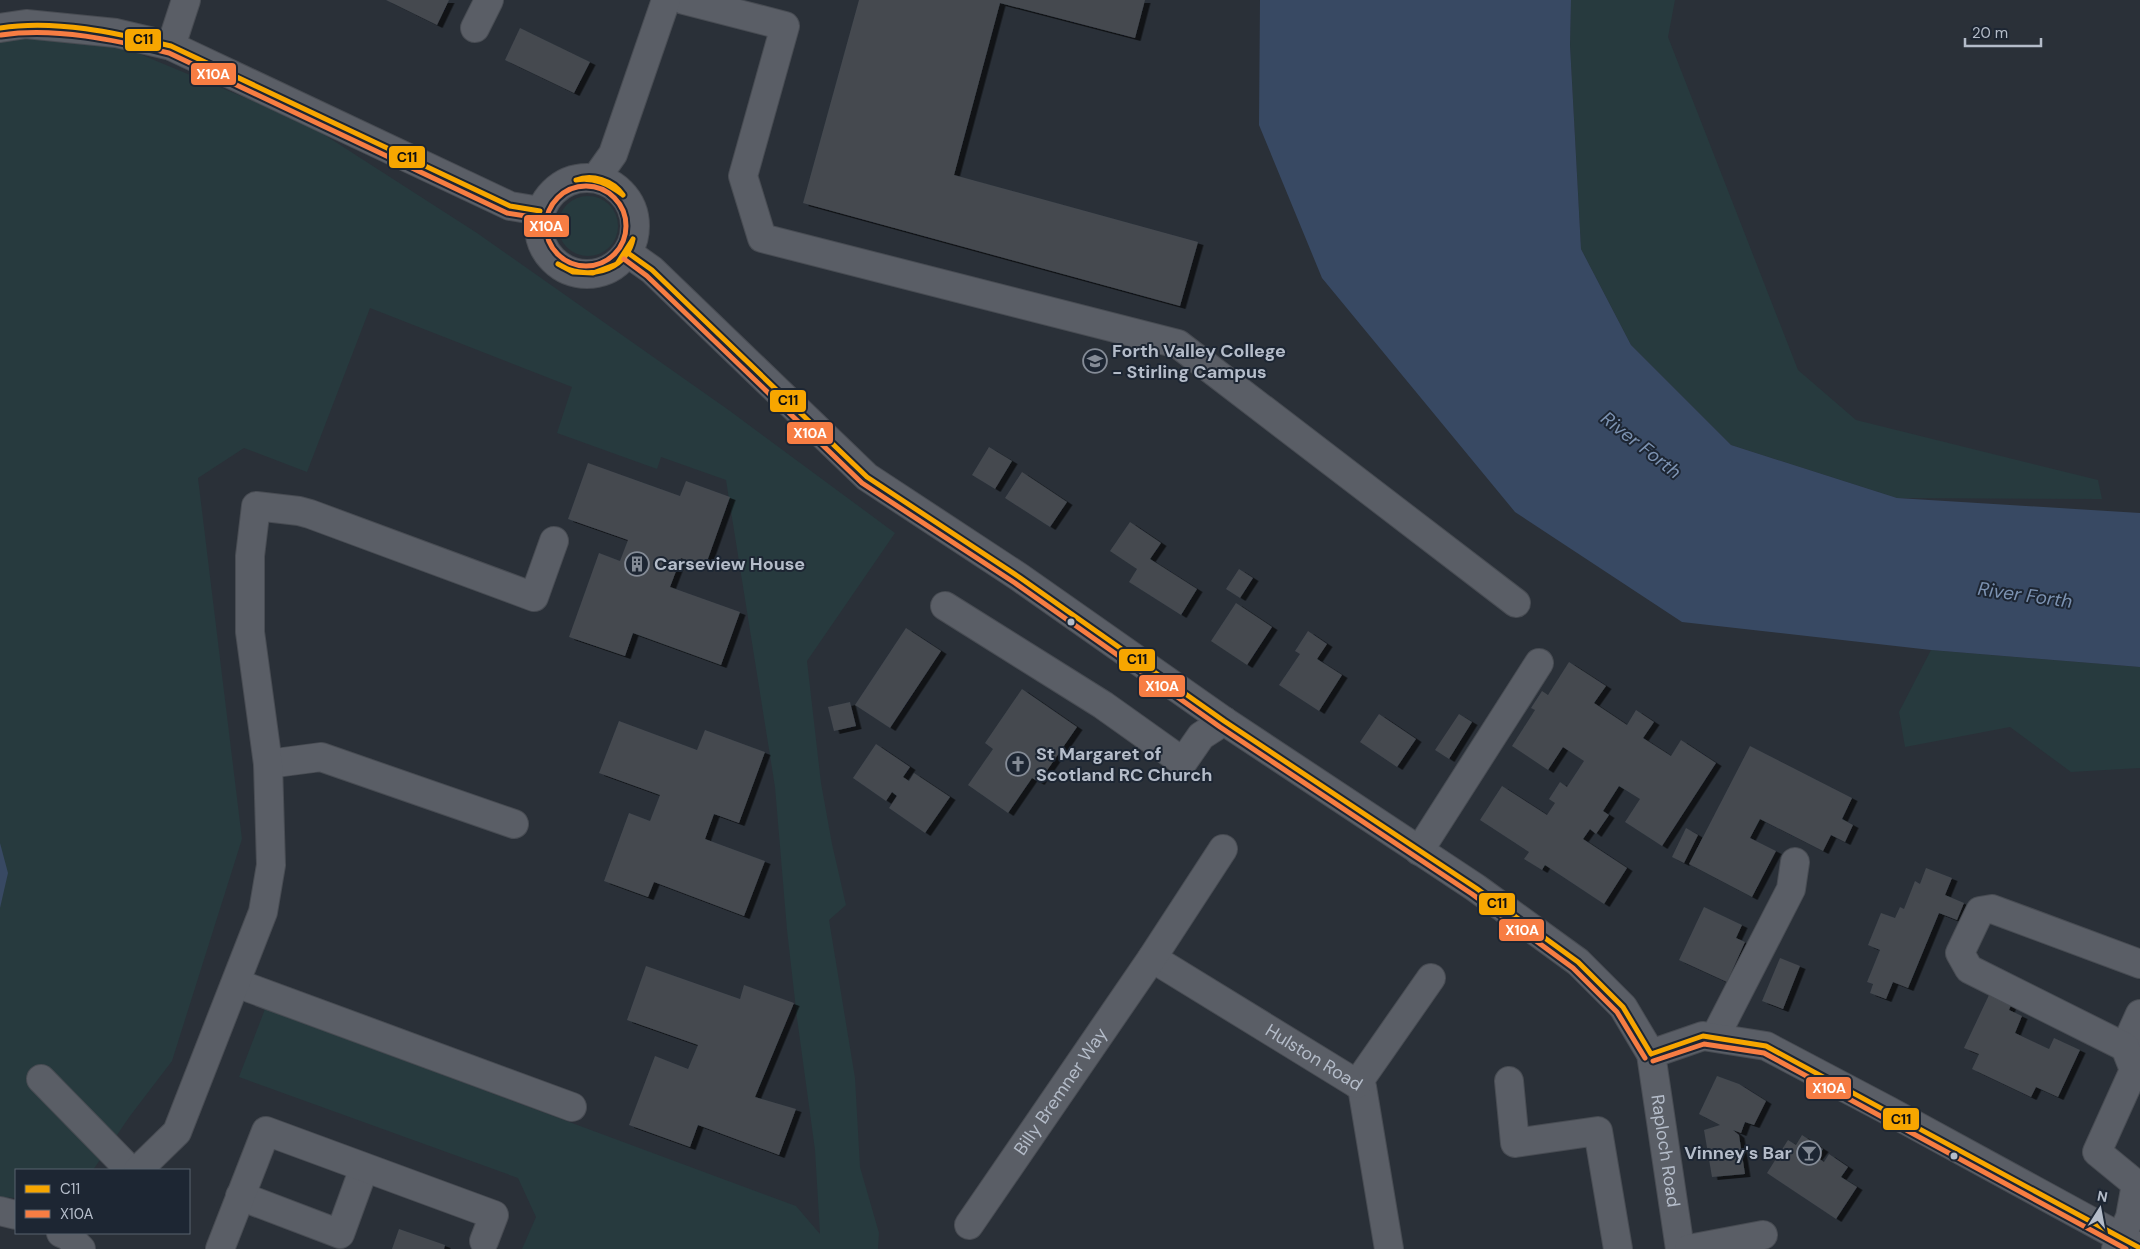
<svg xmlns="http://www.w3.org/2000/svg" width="2140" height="1249" viewBox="0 0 2140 1249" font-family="'DM Sans',sans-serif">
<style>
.green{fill:#273a3e}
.water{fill:#384963}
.building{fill:#444950;filter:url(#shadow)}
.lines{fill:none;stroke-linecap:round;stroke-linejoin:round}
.minor-casing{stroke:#484c53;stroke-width:30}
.minor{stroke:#5a5e66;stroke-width:28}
.bus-1-casing{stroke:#1d2633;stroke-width:9}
.bus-2-casing{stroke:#1d2633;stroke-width:9}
.bus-1{stroke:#f7a600;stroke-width:5}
.bus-2{stroke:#f77d43;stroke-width:5}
.bus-dot{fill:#b4bcc9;stroke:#1d2633;stroke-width:2}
.labels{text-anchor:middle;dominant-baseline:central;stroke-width:4;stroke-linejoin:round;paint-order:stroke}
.poi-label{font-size:18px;font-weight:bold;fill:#b4bcc9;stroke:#1d2633;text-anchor:start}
.street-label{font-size:18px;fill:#b4bcc9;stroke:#1d2633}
.water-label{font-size:19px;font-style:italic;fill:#7c92b1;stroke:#1d2633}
.line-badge{stroke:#1d2633;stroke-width:2}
.badge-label{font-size:14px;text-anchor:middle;font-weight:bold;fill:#fff}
.pale-badge-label{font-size:14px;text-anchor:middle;font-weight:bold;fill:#111}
</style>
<defs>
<filter id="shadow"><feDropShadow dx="5.5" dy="3" stdDeviation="0" flood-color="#0009"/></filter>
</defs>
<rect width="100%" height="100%" fill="#2a3038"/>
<path class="green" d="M1571 0H1675L1668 37 1798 370 1856 420 2098 480 2102 499 1897 498 1731 445 1631 345 1581 249 1570 45Z
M40 35 125 48 306 123 477 233 730 411 895 533 807 661 821 783 832 844 846 905 829 920 855 1078 860 1167 879 1233 878 1249H522L536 1217 518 1178 239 1077 265 1009 796 1206 820 1234 815 1150 797 1018 787 930 775 787 726 480 661 457 657 469 557 433 572 387 370 308 307 472 244 448 198 478 242 839 172 1061 130 1116 93 1170H16V1198L0 1197V40Z
M558 226a30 30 0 1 1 60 0a30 30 0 1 1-60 0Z
M1931 650 2140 667V768L2071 772 2010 727 1905 747 1899 712Z"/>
<path class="water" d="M1260 0H1571L1570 45 1581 249 1631 345 1731 445 1897 498 2140 513V667L1931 650 1682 622 1515 512 1322 278 1259 125Z
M0 843 8 873 0 908Z"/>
<path class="building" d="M386 0H449L437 25Z
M859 0H1145L1135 38 1000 3 954 175 1198 242 1180 306 803 203Z
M520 28 590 62 574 93 505 60Z
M989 447 1012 461 995 489 972 475Z
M588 463 680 496 686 481 730 497 705 567 681 558 670 587 740 612 721 665 633 633 625 656 569 637 599 553 620 561 628 540 568 519Z
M1022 472 1067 502 1050 527 1005 498Z
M1130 522 1161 543 1150 559 1197 589 1181 615 1129 582 1137 569 1110 551Z
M1239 569 1253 578 1240 598 1226 589Z
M1236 603 1272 627 1247 665 1211 641Z
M906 628 941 651 890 728 855 705Z
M1308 631 1327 644 1317 659 1342 675 1319 711 1279 685 1300 654 1295 651Z
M1569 662 1606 686 1594 703 1627 725 1636 710 1654 722 1643 738 1671 756 1681 740 1716 763 1662 846 1625 822 1640 799 1619 786 1603 811 1609 815 1596 834 1590 829 1583 839 1627 868 1604 904 1545 865 1542 870 1524 859 1529 852 1480 820 1502 786 1547 815 1555 803 1549 799 1560 782 1567 787 1584 761 1563 747 1548 770 1512 746 1535 710 1531 708 1542 691 1548 695Z
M1022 689 1077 727 1039 782 1032 778 1008 813 968 785 993 749 985 743Z
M850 702 856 726 834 731 828 707Z
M1379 714 1416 739 1397 767 1360 742Z
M1459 714 1472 722 1449 759 1435 750Z
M619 721 697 750 705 730 765 752 739 823 714 814 705 839 765 861 744 916 654 882 648 897 604 881 629 813 650 821 660 795 599 773Z
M876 744 910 767 903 777 909 781 914 773 950 797 925 833 889 808 897 796 892 792 886 801 853 778Z
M1750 746 1852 798 1842 819 1853 825 1845 842 1831 835 1823 851 1760 819 1750 838 1776 851 1752 897 1689 864Z
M1686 828 1698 835 1684 863 1672 857Z
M1926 868 1952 878 1945 895 1964 903 1957 920 1939 913 1908 988 1893 982 1886 999 1870 993 1873 984 1867 982 1880 950 1868 945 1881 913 1895 918 1900 907 1904 909 1915 881 1920 884Z
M1704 907 1742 925 1736 938 1745 942 1727 982 1679 960Z
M1780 958 1800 966 1783 1009 1762 1001Z
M646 966 740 999 744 985 794 1003 755 1097 796 1109 779 1155 698 1125 690 1147 629 1125 655 1056 688 1069 698 1045 627 1020Z
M1989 995 2011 1005 2009 1010 2022 1016 2015 1033 2049 1049 2054 1038 2080 1050 2058 1097 2036 1087 2031 1097 1972 1069 1979 1054 1964 1048Z
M1717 1076 1739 1084 1766 1101 1754 1125 1745 1122 1741 1133 1733 1130 1739 1135 1745 1174 1712 1177 1704 1130 1720 1125 1699 1114Z
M1802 1135 1823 1149 1817 1157 1824 1162 1829 1154 1848 1167 1841 1177 1857 1187 1836 1219 1767 1173 1788 1140 1796 1145Z
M399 1229 445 1245 444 1249H392Z"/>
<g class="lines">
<g class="minor-casing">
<g id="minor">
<path d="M684 0 785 26 743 176 762 238 1178 344 1516 603"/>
<path d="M0 28 26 24 116 33 171 46 510 206 540 211"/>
<path d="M475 28 489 0"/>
<path d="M171 46 186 0"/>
<circle cx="587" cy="226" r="48"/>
<path d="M596 178 613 154 666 0"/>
<path id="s1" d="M628 253 652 270 867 477 1019 577 1224 721 1476 888 1578 962 1623 1007 1651 1054 1680 1249"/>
<path d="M945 606 1103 705 1183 762 1201 736 1224 721"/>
<path d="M268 764 321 757 514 824"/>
<path d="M1419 851 1539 663"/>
<path id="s2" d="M1152 958 1362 1087 1389 1249"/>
<path d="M236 983 572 1107"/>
<path d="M1715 1037 1791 889 1795 862"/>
<path d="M2125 1047 2140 1014"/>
<path d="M1651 1054 1703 1036 1766 1046 1889 1111 2140 1248"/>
<path d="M41 1079 130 1170"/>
<path d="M1509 1081 1515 1143 1598 1131 1618 1249"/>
<path d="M1357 1084 1431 978"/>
<path d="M138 1170 177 1132 263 912 271 865 268 764 250 632V556L256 506 299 511 310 514 534 597 554 541"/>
<path d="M240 1196 340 1234 364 1168"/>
<path d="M0 1211 16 1215"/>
<path id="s3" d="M969 1225 1152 958 1223 849"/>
<path d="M61 1233 68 1236 81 1249"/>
<path d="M220 1249 266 1131 494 1215 484 1241"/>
<path d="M1689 1249 1763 1235"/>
<path d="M2116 1249 2130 1217 2136 1184 2097 1152 2134 1070 2125 1047 1969 969 1960 953 1980 911 1992 909 2140 964"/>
</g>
</g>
<use href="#minor" class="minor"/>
<g class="bus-1-casing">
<path id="bus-1" d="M0 28C56 19 116 33 171 46L510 206 540 211
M576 180C592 174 613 180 623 195
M576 180C594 177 608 184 623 195
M628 253 652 270 867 477 1019 577 1224 721 1476 888 1578 962 1623 1007 1651 1054
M558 264 573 272 593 273 617 264 633 239
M558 264C584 281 626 273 633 239
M1651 1054 1703 1036 1766 1046 2140 1248"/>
</g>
<g class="bus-2-casing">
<path id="bus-2" d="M1 35C56 27 115 40 169 53L507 213 539 218
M546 226a40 40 0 1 1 80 0a40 40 0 1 1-80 0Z
M624 259 647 276 862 483 1015 583 1220 727 1472 894 1573 968 1617 1012 1645 1058
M1653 1061 1704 1044 1764 1053 2126 1249"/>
</g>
<use href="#bus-1" class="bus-1"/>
<use href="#bus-2" class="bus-2"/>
</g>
<defs>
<g id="university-ring" transform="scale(1.25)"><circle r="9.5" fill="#1d2633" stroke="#848b96" stroke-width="1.5"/><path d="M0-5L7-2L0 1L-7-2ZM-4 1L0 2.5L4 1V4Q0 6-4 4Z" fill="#848b96"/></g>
<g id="building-ring" transform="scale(1.25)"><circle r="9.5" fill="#1d2633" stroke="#848b96" stroke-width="1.5"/><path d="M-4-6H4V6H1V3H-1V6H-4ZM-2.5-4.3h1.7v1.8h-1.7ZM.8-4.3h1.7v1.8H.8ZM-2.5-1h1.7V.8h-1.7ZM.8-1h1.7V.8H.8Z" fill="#848b96"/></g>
<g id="church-ring" transform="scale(1.25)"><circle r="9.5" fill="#1d2633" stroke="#848b96" stroke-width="1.5"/><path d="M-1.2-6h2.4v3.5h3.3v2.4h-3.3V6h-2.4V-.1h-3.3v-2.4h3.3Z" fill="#848b96"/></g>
<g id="bar-ring" transform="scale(1.25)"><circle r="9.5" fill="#1d2633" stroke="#848b96" stroke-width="1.5"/><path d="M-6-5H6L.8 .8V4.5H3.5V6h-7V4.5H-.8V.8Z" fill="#848b96"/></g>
</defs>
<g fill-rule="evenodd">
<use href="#university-ring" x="1095" y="361"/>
<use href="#building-ring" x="637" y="564"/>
<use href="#church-ring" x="1018" y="764"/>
<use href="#bar-ring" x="1809" y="1153"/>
</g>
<g class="bus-dot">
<circle cx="1071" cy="622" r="4.5"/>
<circle cx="1954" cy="1156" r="4.5"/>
</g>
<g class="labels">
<g class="poi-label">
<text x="1112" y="351">Forth Valley College<tspan x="1112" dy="21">- Stirling Campus</tspan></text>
<text x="654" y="564">Carseview House</text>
<text x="1036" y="754">St Margaret of<tspan x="1036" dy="21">Scotland RC Church</tspan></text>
<text x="1792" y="1153" text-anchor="end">Vinney's Bar</text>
</g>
<g class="street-label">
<text stroke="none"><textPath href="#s2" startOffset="190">Hulston Road</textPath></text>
<text stroke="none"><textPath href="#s3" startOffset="162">Billy Bremner Way</textPath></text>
<text stroke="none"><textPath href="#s1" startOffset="1405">Raploch Road</textPath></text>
</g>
<g class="water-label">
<text transform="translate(1641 445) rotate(38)">River Forth</text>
<text transform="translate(2025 595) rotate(8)">River Forth</text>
</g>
</g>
<g class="line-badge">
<rect x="124" y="28" width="38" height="24" rx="5" fill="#f7a600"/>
<rect x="190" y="62" width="47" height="24" rx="5" fill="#f77d43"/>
<rect x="388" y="145" width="38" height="24" rx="5" fill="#f7a600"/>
<rect x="523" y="214" width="47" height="24" rx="5" fill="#f77d43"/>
<rect x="769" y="389" width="38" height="24" rx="5" fill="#f7a600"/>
<rect x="786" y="421" width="48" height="24" rx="5" fill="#f77d43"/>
<rect x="1118" y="648" width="38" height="24" rx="5" fill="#f7a600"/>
<rect x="1138" y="674" width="48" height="24" rx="5" fill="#f77d43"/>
<rect x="1478" y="892" width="38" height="24" rx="5" fill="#f7a600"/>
<rect x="1498" y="918" width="47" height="24" rx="5" fill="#f77d43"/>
<rect x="1805" y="1076" width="47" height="24" rx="5" fill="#f77d43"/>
<rect x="1882" y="1107" width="38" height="24" rx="5" fill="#f7a600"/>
</g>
<g class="badge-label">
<text x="213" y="79">X10A</text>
<text x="546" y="231">X10A</text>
<text x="810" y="438">X10A</text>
<text x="1162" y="691">X10A</text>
<text x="1522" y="935">X10A</text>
<text x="1829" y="1093">X10A</text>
</g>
<g class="pale-badge-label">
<text x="143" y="44">C11</text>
<text x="407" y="162">C11</text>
<text x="788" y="405">C11</text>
<text x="1137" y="664">C11</text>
<text x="1497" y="908">C11</text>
<text x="1901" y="1124">C11</text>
</g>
<rect x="15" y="1169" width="175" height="65" fill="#1d2633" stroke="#59626f"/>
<rect x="25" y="1185" width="25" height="8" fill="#f7a600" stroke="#59626f"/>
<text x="60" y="1194" font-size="15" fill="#b4bcc9">C11</text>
<rect x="25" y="1210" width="25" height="8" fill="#f77d43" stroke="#59626f"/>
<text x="60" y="1219" font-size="15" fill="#b4bcc9">X10A</text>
<g transform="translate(2100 1209) rotate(11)" stroke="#1d2633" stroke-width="4" paint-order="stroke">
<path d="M0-4L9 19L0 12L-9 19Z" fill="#b4bcc9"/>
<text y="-8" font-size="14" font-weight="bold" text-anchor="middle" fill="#b4bcc9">N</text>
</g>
<path d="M1965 38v8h76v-8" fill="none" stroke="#b4bcc9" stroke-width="2.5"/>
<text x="1972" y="38" font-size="15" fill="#b4bcc9" stroke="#1d2633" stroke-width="4" paint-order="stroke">20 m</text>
</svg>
